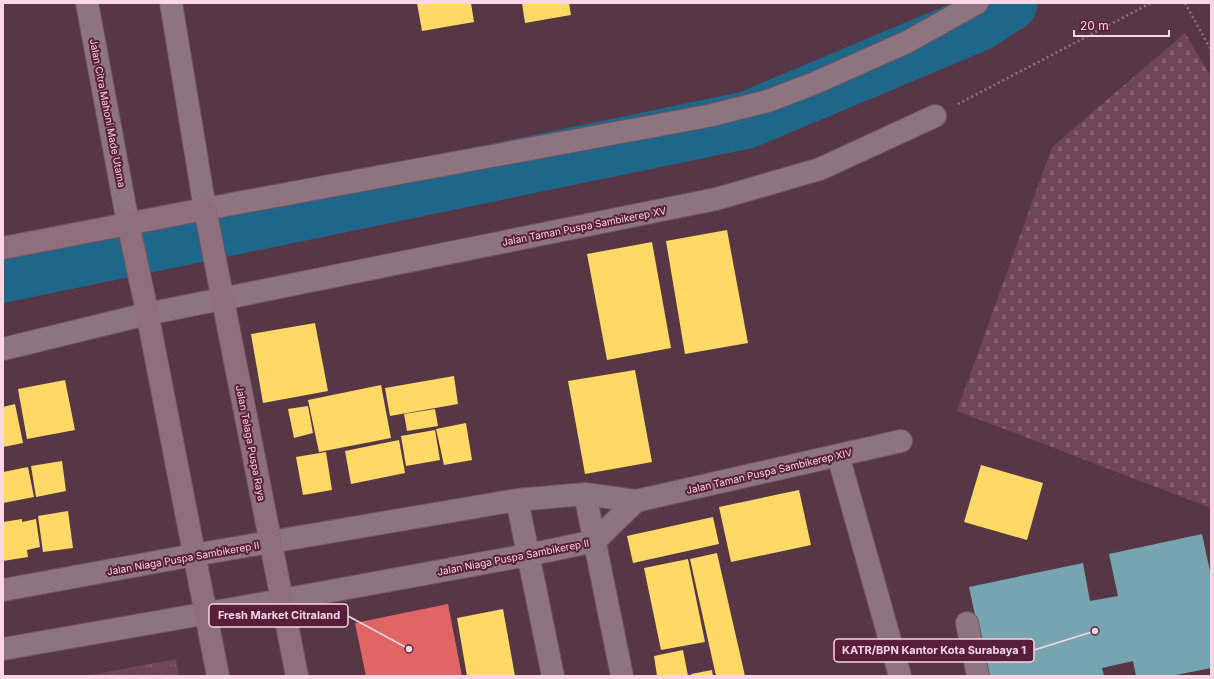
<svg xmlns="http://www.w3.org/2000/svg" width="1214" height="679" viewBox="0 0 1214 679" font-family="Inter,sans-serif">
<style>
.cemetery{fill:url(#cemetery-stones)}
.park{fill:url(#park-tufts)}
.homes{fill:#ffd966}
.shops{fill:#e06666}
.public{fill:#76a5af}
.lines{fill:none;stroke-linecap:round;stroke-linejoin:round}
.river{stroke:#1e678b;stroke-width:57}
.minor-casing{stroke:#705461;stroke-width:24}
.major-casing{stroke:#705461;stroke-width:24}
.path{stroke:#8d747f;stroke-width:2.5;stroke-dasharray:2 3;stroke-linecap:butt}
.minor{stroke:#8e747f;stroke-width:22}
.major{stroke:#8d707c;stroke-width:22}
.labels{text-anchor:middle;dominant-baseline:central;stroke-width:4;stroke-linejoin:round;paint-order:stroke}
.street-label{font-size:10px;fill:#fbd6e4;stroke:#581f3a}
.leader{fill:none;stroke:#fbd6e4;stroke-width:1.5}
.callout-dot{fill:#fbd6e4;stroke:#581f3a;stroke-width:1.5}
.callout{fill:#581f3a;stroke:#fbd6e4;stroke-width:1.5}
.callout-label{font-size:11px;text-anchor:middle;font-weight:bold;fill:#fbd6e4}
</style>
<defs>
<pattern id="cemetery-stones" width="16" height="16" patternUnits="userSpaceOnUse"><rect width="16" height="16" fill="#704557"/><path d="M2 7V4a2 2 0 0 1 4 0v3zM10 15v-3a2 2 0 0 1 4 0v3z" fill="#855f6f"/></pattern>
<pattern id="park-tufts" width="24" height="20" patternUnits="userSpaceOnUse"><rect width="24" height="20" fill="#704557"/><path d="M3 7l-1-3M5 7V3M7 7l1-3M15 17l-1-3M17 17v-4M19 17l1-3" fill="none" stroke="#855f6f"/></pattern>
</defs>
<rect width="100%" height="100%" fill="#573745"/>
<path class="cemetery" d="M1185 33 1211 77V508L957 411 1052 147Z"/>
<path class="park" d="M176 659 179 676H85Z"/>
<path class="homes" d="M417 3H471L474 22 422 31Z
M522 3H569L571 15 525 23Z
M727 230 748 343 685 354 666 241Z
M652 242 671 348 607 360 587 254Z
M315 323 328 391 263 403 251 334Z
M635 370 652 462 585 474 568 381Z
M454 376 458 404 390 416 385 388Z
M65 380 75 430 27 439 18 389Z
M381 385 391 438 319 452 308 400Z
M15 404 23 443 3 447V407Z
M308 406 313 433 294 438 288 409Z
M435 409 438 426 407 431 404 414Z
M466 423 472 460 444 465 436 429Z
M435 430 440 460 406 466 401 436Z
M399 440 405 473 351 484 345 451Z
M326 452 332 490 303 495 296 457Z
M62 461 66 491 36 497 31 466Z
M981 465 1043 483 1027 540 964 522Z
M28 467 34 497 3 503V472Z
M799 490 811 545 731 562 719 507Z
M68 511 73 548 43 552 38 516Z
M713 517 719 544 633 563 627 536Z
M22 519V522L36 519 40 547 27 550 28 557 3 561V522Z
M717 553 745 676H716L690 559Z
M688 559 705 642 661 650 644 568Z
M503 609 515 676H467L457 618Z
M683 650 688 676H657L654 656Z
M712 670 713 676H692L691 674Z"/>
<path class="shops" d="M448 604 462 676H366L355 623Z"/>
<path class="public" d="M1202 534 1211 576V668L1171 676H1136L1133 661 1102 668 1104 676H988L969 587 1083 563 1090 601 1118 596 1109 554Z"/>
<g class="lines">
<path class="river" d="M3 274 747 120 978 23 1009 3"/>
<g class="minor-casing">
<path id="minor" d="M87 3 128 223
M171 3 205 209 708 116 768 101 815 83 907 42 977 3
M3 349 147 314 716 199 820 169 935 116
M838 455 900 676
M585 494 622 676
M517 500 553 676
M3 590 194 555 517 500 585 494 636 501 901 441
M967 623 978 676
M3 649 282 600 528 555 595 541 636 501"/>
</g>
<g class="major-casing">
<path id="major" d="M128 223 145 302 218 676
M3 248 205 209 297 676"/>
</g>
<path class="path" d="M1185 3 1211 50
M958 104 1151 3"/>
<use href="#minor" class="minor"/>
<use href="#major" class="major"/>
</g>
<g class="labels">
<g class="street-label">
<text transform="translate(108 113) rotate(79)">Jalan Citra Mahoni Made Utama</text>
<text transform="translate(584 226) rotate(-11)">Jalan Taman Puspa Sambikerep XV</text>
<text transform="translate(251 443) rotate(79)">Jalan Telaga Puspa Raya</text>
<text transform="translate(769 471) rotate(-13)">Jalan Taman Puspa Sambikerep XIV</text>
<text transform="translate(513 557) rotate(-11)">Jalan Niaga Puspa Sambikerep II</text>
<text transform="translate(183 558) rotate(-10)">Jalan Niaga Puspa Sambikerep II</text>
</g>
</g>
<path class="leader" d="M409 649L348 616M1095 631L1034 650"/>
<g class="callout-dot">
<circle cx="409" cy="649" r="4"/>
<circle cx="1095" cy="631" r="4"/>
</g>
<g class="callout">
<rect x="209" y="604" width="139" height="23" rx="4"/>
<rect x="834" y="639" width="200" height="23" rx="4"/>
</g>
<g class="callout-label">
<text x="279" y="619">Fresh Market Citraland</text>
<text x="934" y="654">KATR/BPN Kantor Kota Surabaya 1</text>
</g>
<rect width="1214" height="679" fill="none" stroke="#fbd6e4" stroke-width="8"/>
<path d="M1074 30v6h95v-6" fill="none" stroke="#fbd6e4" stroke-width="2"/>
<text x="1080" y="30" font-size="12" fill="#fbd6e4" stroke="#581f3a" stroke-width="3" paint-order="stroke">20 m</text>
</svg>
